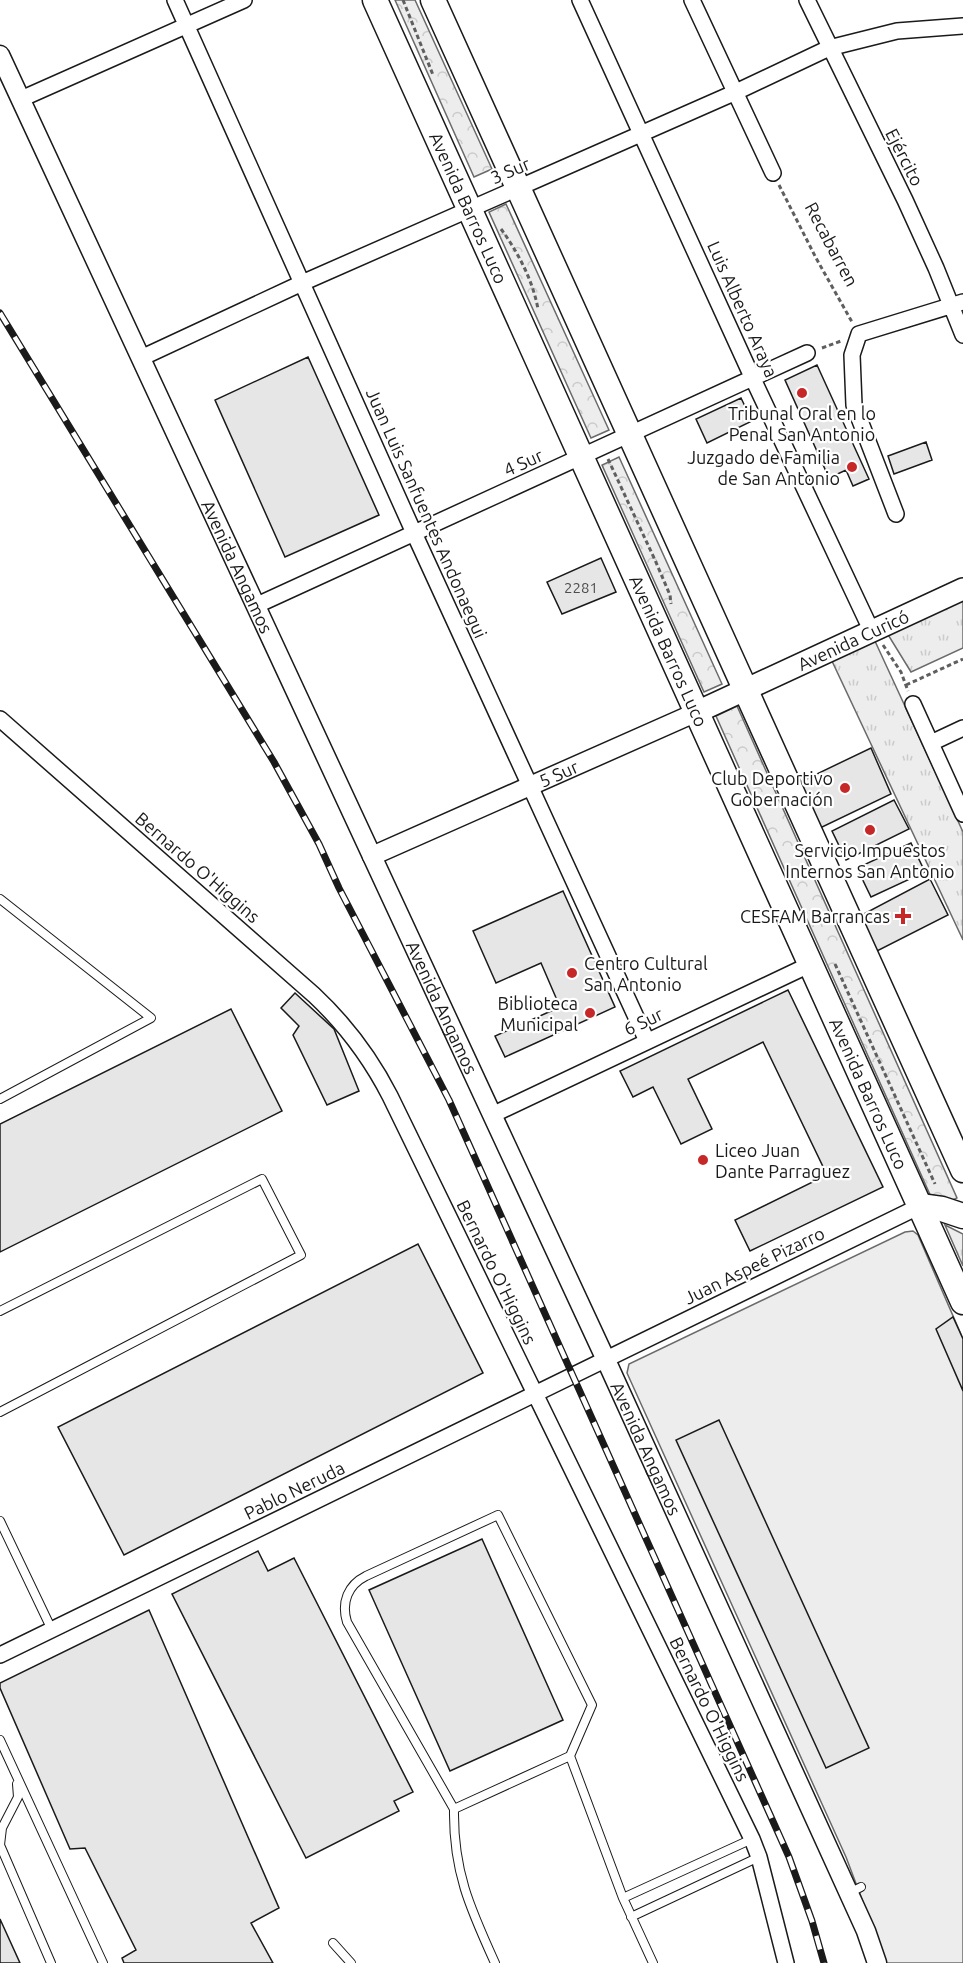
<svg xmlns="http://www.w3.org/2000/svg" width="963" height="1963" viewBox="0 0 963 1963" font-family="Ubuntu,sans-serif">
<style>
.grass{fill:url(#grass-tufts);stroke:#6a6a6a;stroke-width:1.5}
.forest{fill:url(#forest-crowns);stroke:#6a6a6a;stroke-width:1.5}
.pitch{fill:#ededed;stroke:#6a6a6a;stroke-width:1.5}
.building{fill:#e6e6e6;stroke:#1a1a1a;stroke-width:1.5}
.lines{fill:none;stroke-linecap:round;stroke-linejoin:round}
.service-casing{stroke:#1a1a1a;stroke-width:10}
.minor-casing{stroke:#1a1a1a;stroke-width:18}
.tertiary-casing{stroke:#1a1a1a;stroke-width:21}
.secondary-casing{stroke:#1a1a1a;stroke-width:24}
.primary-casing{stroke:#1a1a1a;stroke-width:27}
.path{stroke:#5f5f5f;stroke-width:3;stroke-dasharray:4.5 3;stroke-linecap:butt}
.service{stroke:#fff;stroke-width:8}
.minor{stroke:#fff;stroke-width:15}
.tertiary{stroke:#fff;stroke-width:18}
.secondary{stroke:#fff;stroke-width:21}
.primary{stroke:#fff;stroke-width:24}
.rail-casing{stroke:#1a1a1a;stroke-width:7}
.rail{stroke:#fff;stroke-width:4.5;stroke-dasharray:14;stroke-linecap:butt}
.poi-dot{fill:#c62828;stroke:#fff;stroke-width:2}
.labels{text-anchor:middle;dominant-baseline:central;stroke-width:4.5;stroke-linejoin:round;paint-order:stroke}
.number-label{font-size:15px;fill:#4d4d4d}
.street-label{font-size:18px;fill:#1a1a1a;stroke:#fff}
.poi-label{font-size:18px;fill:#1a1a1a;stroke:#fff;text-anchor:end}
</style>
<defs>
<pattern id="grass-tufts" width="24" height="20" patternUnits="userSpaceOnUse" patternTransform="scale(1.5)"><rect width="24" height="20" fill="#ededed"/><path d="M3 7l-1-3M5 7V3M7 7l1-3M15 17l-1-3M17 17v-4M19 17l1-3" fill="none" stroke="#cbcbcb"/></pattern>
<pattern id="forest-crowns" width="20" height="18" patternUnits="userSpaceOnUse" patternTransform="scale(1.5)"><rect width="20" height="18" fill="#ededed"/><path d="M2 6a3 3 0 1 1 6 0M12 15a3 3 0 1 1 6 0" fill="none" stroke="#cbcbcb"/></pattern>
</defs>
<rect width="100%" height="100%" fill="#fff"/>
<path class="grass" d="M963 598V648L911 672 887 633Z
M874 639 963 832V940L832 661Z
M945 1225 963 1234V1266Z"/>
<path class="forest" d="M395 0H415L492 169 474 177Z
M506 204 609 430 591 438 489 212Z
M619 457 722 684 704 692 602 465Z
M737 706 957 1198 936 1208 716 716Z"/>
<path class="pitch" d="M913 1231 918 1235 963 1339V1963H886L846 1857 627 1373 629 1364 905 1232Z"/>
<path class="building" d="M308 357 379 515 285 557 215 400Z
M817 365 869 479 853 486 846 470 829 478 785 380Z
M741 398 752 421 707 443 696 419Z
M926 442 932 460 894 474 888 456Z
M601 558 616 592 562 614 547 582Z
M871 748 891 794 818 829 798 783Z
M894 800 909 829 846 860 832 831Z
M911 843 925 872 871 897 857 868Z
M930 879 948 915 875 952 858 917Z
M563 891 615 1007 505 1057 495 1036 560 1007 541 963 496 983 473 931Z
M788 990 883 1187 750 1251 735 1220 827 1175 763 1042 688 1079 712 1129 681 1144 653 1087 633 1097 620 1071Z
M295 993 334 1029 359 1091 327 1105 293 1035 299 1026 281 1008Z
M231 1009 282 1111 0 1252V1124Z
M418 1244 483 1373 124 1555 58 1427Z
M953 1317 963 1339V1391L936 1329Z
M719 1420 869 1748 826 1768 676 1440Z
M482 1539 563 1720 450 1771 369 1590Z
M258 1551 268 1571 294 1558 413 1792 394 1801 399 1811 306 1858 172 1594Z
M149 1610 279 1908 251 1923 273 1963H124L122 1958 136 1950 85 1848 70 1849 0 1688V1683Z
M0 1919 20 1963H0Z"/>
<g class="lines">
<g class="service-casing">
<path id="service" d="M0 899 151 1018 0 1099
M0 1311 262 1179 301 1255 0 1412
M0 1521 52 1630
M0 1740 103 1963
M570 1756 454 1809 347 1622C341 1602 348 1585 366 1576L498 1515 592 1705 570 1756 623 1898 653 1963
M17 1784 18 1797 2 1828 0 1845 51 1963
M454 1809C453 1871 470 1908 495 1963
M849 1893 861 1887
M623 1898 752 1839
M631 1917 759 1857
M333 1943 351 1963"/>
</g>
<g class="minor-casing">
<path id="minor" d="M175 0 414 533 647 1041
M580 0 753 379 872 632
M692 0 773 173
M807 0 905 200 936 268 963 335
M21 99 244 0
M141 358 302 283 736 92 829 48 897 31 963 26
M896 514 854 405 852 355 859 334 963 302
M255 606 807 353
M913 704 963 814
M0 719 314 995C346 1025 370 1057 390 1096L752 1839 759 1857 786 1963
M931 743 963 728
M492 1115 811 964
M0 1655 920 1206"/>
</g>
<g class="tertiary-casing">
<g id="tertiary">
<path id="s1" d="M0 55 606 1360 866 1931 877 1963"/>
<path id="s2" d="M372 856 697 712"/>
</g>
</g>
<g class="secondary-casing">
<g id="secondary">
<path id="s3" d="M697 712 963 589"/>
</g>
</g>
<g class="primary-casing">
<g id="primary">
<path id="s4" d="M375 0 963 1302"/>
<path d="M433 0 963 1170"/>
<path d="M920 1206 942 1209 963 1216"/>
</g>
</g>
<path class="path" d="M403 0 433 75
M779 185 816 258 852 322
M501 229C518 252 533 281 538 309
M822 348 841 341
M608 459 655 560 670 595 671 604
M883 645 901 672 908 691
M906 685 963 659
M835 964 935 1184"/>
<use href="#service" class="service"/>
<use href="#minor" class="minor"/>
<use href="#tertiary" class="tertiary"/>
<use href="#secondary" class="secondary"/>
<use href="#primary" class="primary"/>
<g class="rail-casing">
<path id="rail" d="M0 313 274 762 319 844 339 888 449 1100 789 1857 812 1921 824 1963"/>
</g>
<use href="#rail" class="rail"/>
</g>
<g class="poi-dot">
<circle cx="802" cy="393" r="6"/>
<circle cx="852" cy="467" r="6"/>
<circle cx="845" cy="788" r="6"/>
<circle cx="870" cy="830" r="6"/>
<path d="M900 907h6v6h6v6h-6v6h-6v-6h-6v-6h6z"/>
<circle cx="572" cy="973" r="6"/>
<circle cx="590" cy="1013" r="6"/>
<circle cx="703" cy="1160" r="6"/>
</g>
<g class="labels">
<g class="number-label">
<text x="581" y="587">2281</text>
</g>
<g class="street-label">
<text transform="translate(905 157) rotate(63)">Ejército</text>
<text transform="translate(510 170) rotate(-23)">3 Sur</text>
<text stroke="none"><textPath href="#s4" startOffset="228">Avenida Barros Luco</textPath></text>
<text transform="translate(832 244) rotate(62)">Recabarren</text>
<text transform="translate(743 309) rotate(66)">Luis Alberto Araya</text>
<text transform="translate(523 462) rotate(-24)">4 Sur</text>
<text transform="translate(427 513) rotate(66)">Juan Luis Sanfuentes Andonaegui</text>
<text stroke="none"><textPath href="#s1" startOffset="564">Avenida Angamos</textPath></text>
<text stroke="none"><textPath href="#s3" startOffset="172">Avenida Curicó</textPath></text>
<text stroke="none"><textPath href="#s4" startOffset="714">Avenida Barros Luco</textPath></text>
<text stroke="none"><textPath href="#s2" startOffset="204">5 Sur</textPath></text>
<text transform="translate(198 867) rotate(41)">Bernardo O'Higgins</text>
<text stroke="none"><textPath href="#s1" startOffset="1050">Avenida Angamos</textPath></text>
<text transform="translate(643 1021) rotate(-25)">6 Sur</text>
<text stroke="none"><textPath href="#s4" startOffset="1200">Avenida Barros Luco</textPath></text>
<text transform="translate(754 1265) rotate(-26)">Juan Aspeé Pizarro</text>
<text transform="translate(497 1272) rotate(64)">Bernardo O'Higgins</text>
<text stroke="none"><textPath href="#s1" startOffset="1536">Avenida Angamos</textPath></text>
<text transform="translate(294 1490) rotate(-26)">Pablo Neruda</text>
<text transform="translate(710 1709) rotate(64)">Bernardo O'Higgins</text>
</g>
<g class="poi-label">
<text x="802" y="413" text-anchor="middle">Tribunal Oral en lo<tspan x="802" dy="21">Penal San Antonio</tspan></text>
<text x="840" y="457">Juzgado de Familia<tspan x="840" dy="21">de San Antonio</tspan></text>
<text x="833" y="778">Club Deportivo<tspan x="833" dy="21">Gobernación</tspan></text>
<text x="870" y="850" text-anchor="middle">Servicio Impuestos<tspan x="870" dy="21">Internos San Antonio</tspan></text>
<text x="890" y="916">CESFAM Barrancas</text>
<text x="584" y="963" text-anchor="start">Centro Cultural<tspan x="584" dy="21">San Antonio</tspan></text>
<text x="578" y="1003">Biblioteca<tspan x="578" dy="21">Municipal</tspan></text>
<text x="715" y="1150" text-anchor="start">Liceo Juan<tspan x="715" dy="21">Dante Parraguez</tspan></text>
</g>
</g>
</svg>
